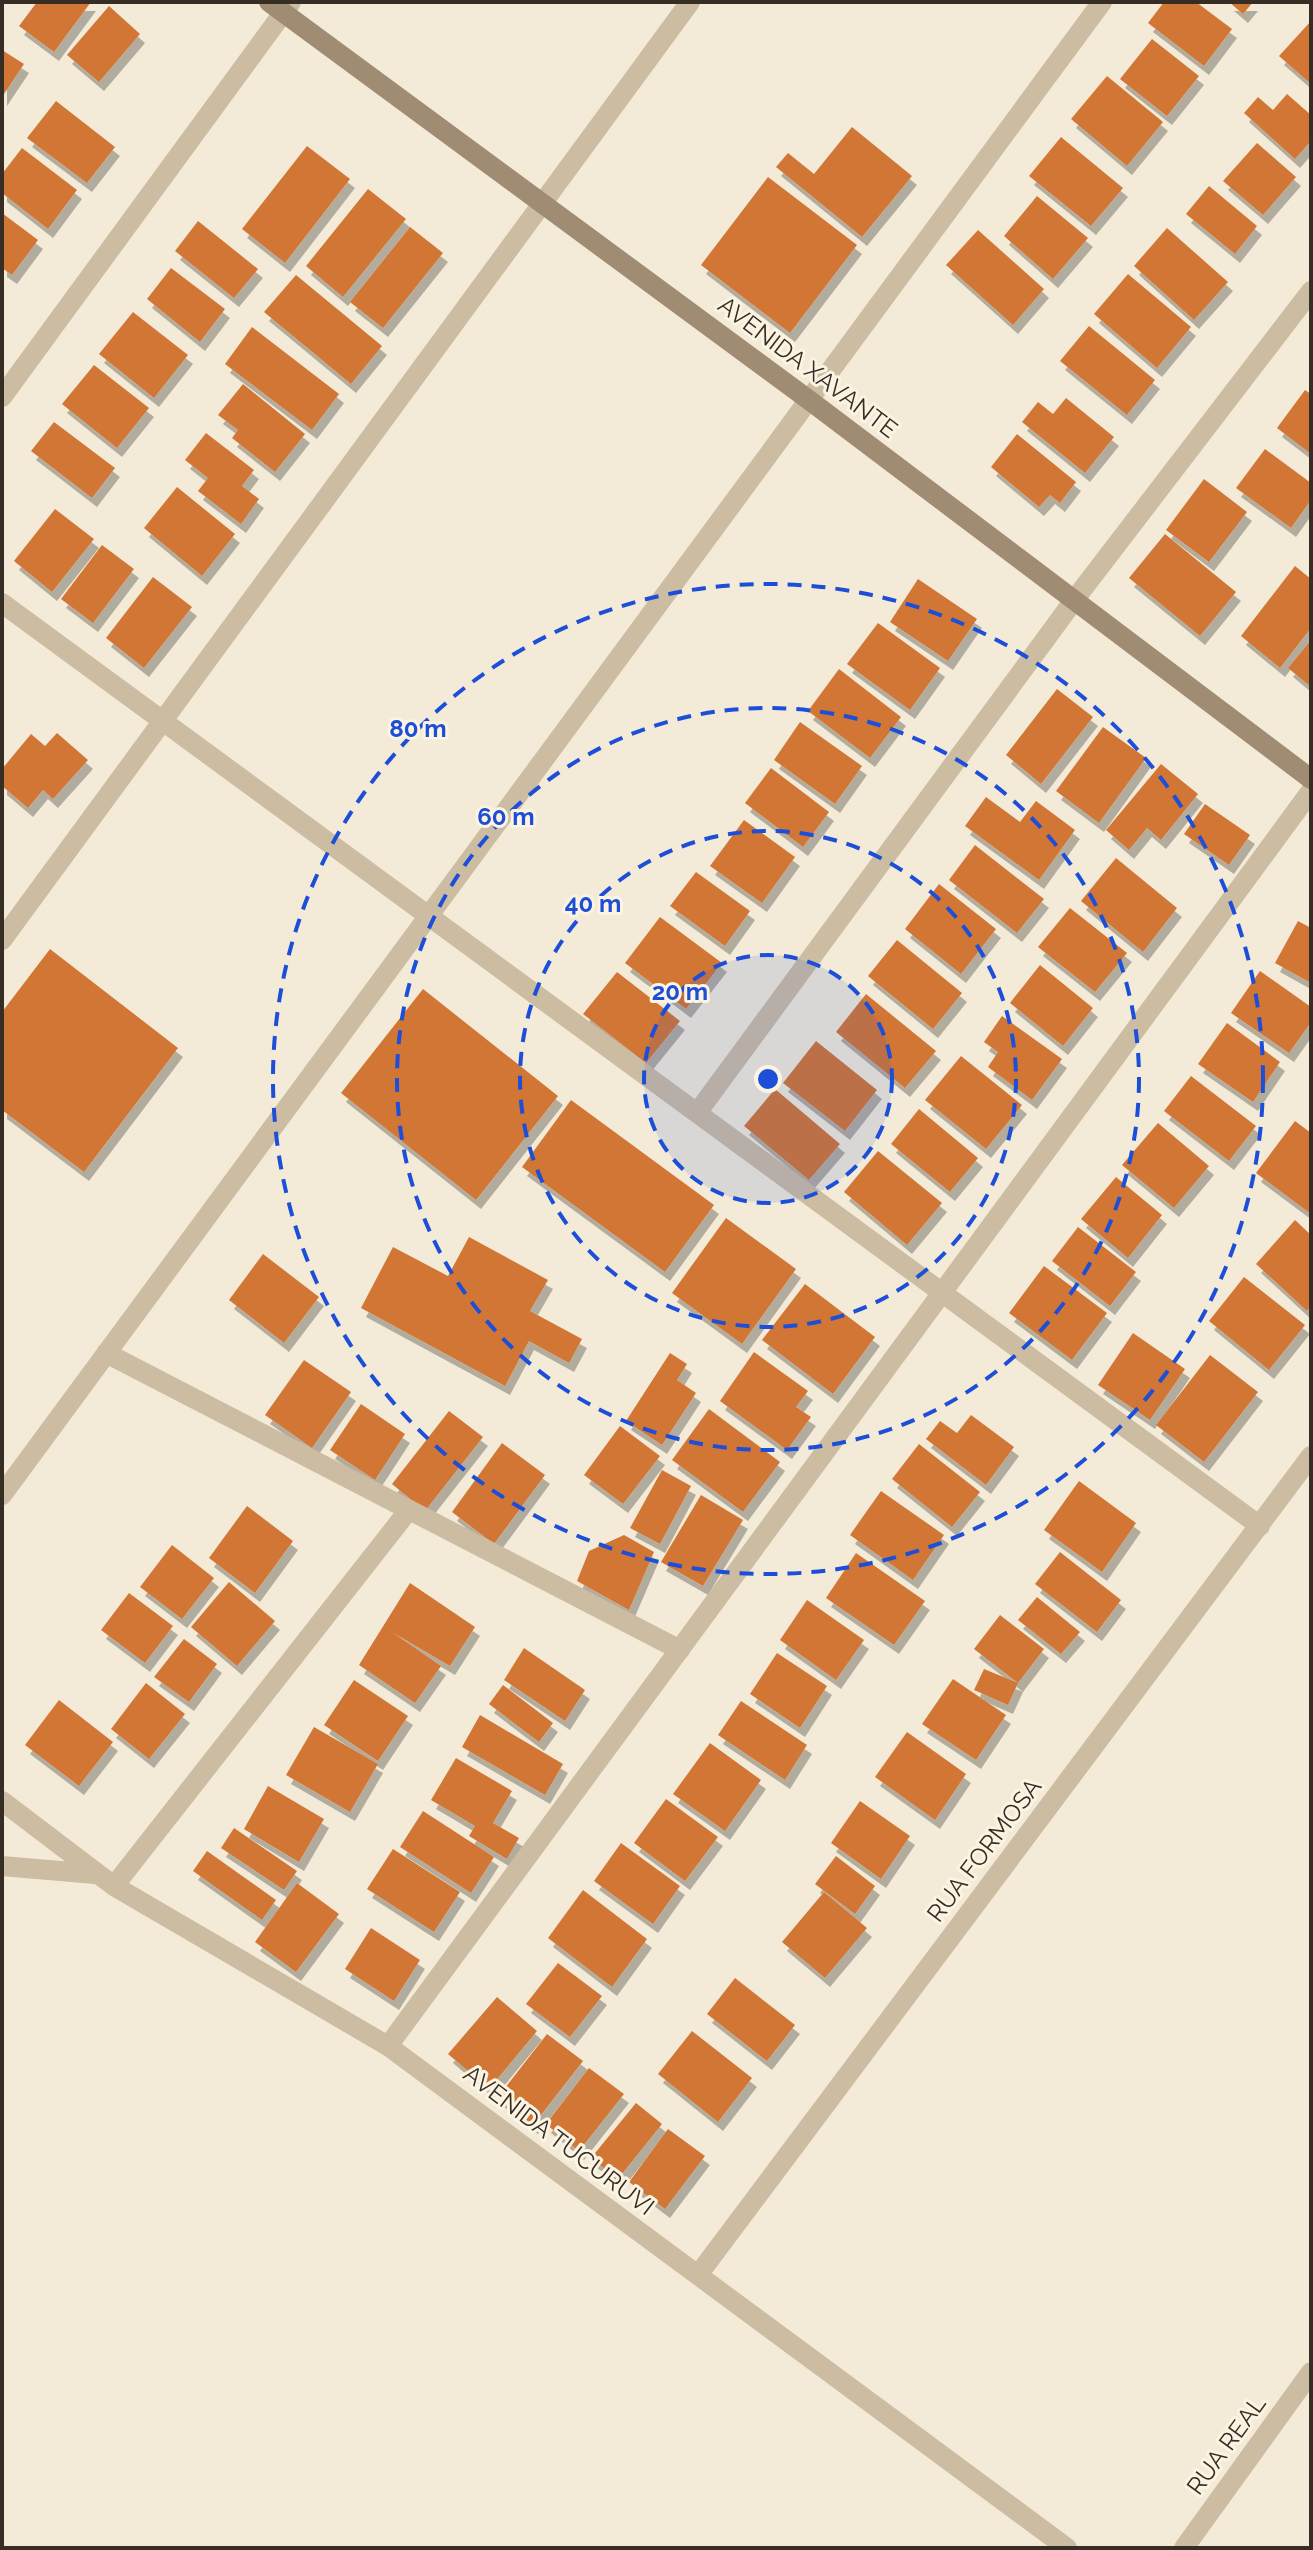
<svg xmlns="http://www.w3.org/2000/svg" width="1313" height="2550" viewBox="0 0 1313 2550" font-family="Raleway,sans-serif">
<style>
.building{fill:#d27636;filter:url(#shadow)}
.lines{fill:none;stroke-linecap:round;stroke-linejoin:round}
.street{stroke:#ccbca2;stroke-width:20}
.secondary{stroke:#a08b73;stroke-width:20}
.ring{fill:none;stroke:#1d4ed8;stroke-width:4;stroke-dasharray:14 10}
.labels{text-anchor:middle;dominant-baseline:central;stroke-width:6;stroke-linejoin:round;paint-order:stroke}
.street-label{font-size:24px;fill:#362d25;stroke:#fbf4e3}
.centre{fill:#1d4ed8;stroke:#fbf4e3;stroke-width:4}
.ring-label{font-size:24px;text-anchor:middle;font-weight:bold;fill:#1d4ed8;stroke:#fbf4e3;stroke-width:6;stroke-linejoin:round;paint-order:stroke}
</style>
<defs>
<filter id="shadow"><feDropShadow dx="5" dy="9" stdDeviation="0" flood-color="#0004"/></filter>
</defs>
<rect width="100%" height="100%" fill="#f3ebd7"/>
<path class="building" d="M37 2H91L54 52 19 26Z
M1164 2H1196L1232 29 1204 66 1148 23Z
M1229 2H1253L1243 14Z
M109 6 140 34 99 82 67 55Z
M1311 21V84L1279 56Z
M1152 39 1199 76 1167 116 1120 79Z
M2 50 24 64 2 97Z
M1107 76 1163 122 1127 166 1071 119Z
M1287 94 1311 115V141L1295 159 1244 113 1258 97 1273 110Z
M56 101 115 147 87 183 27 138Z
M852 127 912 176 862 237 776 167 788 153 814 174Z
M1061 137 1123 188 1091 226 1029 176Z
M1257 143 1296 177 1263 215 1223 181Z
M307 146 350 179 285 263 242 229Z
M22 148 77 190 48 229 2 193V174Z
M768 177 857 245 790 333 701 265Z
M1209 186 1257 226 1235 254 1186 214Z
M368 189 406 219 343 297 306 266Z
M1037 196 1088 238 1053 279 1004 236Z
M2 213 38 240 12 275 2 268Z
M198 221 258 269 234 298 175 251Z
M410 227 443 253 383 328 350 302Z
M1167 228 1228 282 1194 320 1134 266Z
M978 230 1044 289 1013 325 946 265Z
M171 268 225 309 200 342 147 299Z
M1128 274 1191 327 1157 368 1094 314Z
M296 275 382 346 351 384 264 312Z
M133 312 188 355 154 398 99 354Z
M1089 326 1155 380 1127 415 1060 361Z
M252 327 339 394 312 430 225 364Z
M94 365 149 408 117 448 62 404Z
M243 384 305 434 275 472 232 438 238 430 218 415Z
M1305 390 1311 394V454L1277 428Z
M1066 398 1114 437 1085 473 1022 422 1038 402 1053 414Z
M54 422 115 468 92 498 31 451Z
M206 433 254 470 242 486 259 499 241 524 198 491 208 478 185 460Z
M1017 434 1076 482 1060 503 1050 495 1039 507 991 467Z
M1265 449 1311 483V500L1291 528 1236 488Z
M1204 479 1247 512 1209 562 1166 530Z
M177 487 235 534 202 576 144 528Z
M55 509 94 539 52 592 14 561Z
M1165 534 1236 592 1200 636 1129 578Z
M102 545 134 569 93 623 61 599Z
M1295 566 1311 579V628L1280 668 1241 636Z
M153 577 192 607 144 668 106 638Z
M918 579 977 619 948 661 890 622Z
M878 623 940 668 910 710 847 664Z
M1311 640V687L1288 668Z
M839 669 901 717 870 758 808 711Z
M1057 689 1093 717 1041 784 1006 755Z
M800 722 862 766 835 804 774 760Z
M1103 727 1146 758 1099 823 1056 791Z
M57 733 88 760 53 799 43 790 28 808 2 786V769L31 734 45 746Z
M1161 764 1198 794 1161 840 1147 828 1129 850 1106 830Z
M771 768 829 812 803 847 745 803Z
M986 797 1020 822 1036 801 1075 830 1039 880 965 826Z
M1205 804 1250 835 1229 865 1184 834Z
M744 820 795 857 762 903 710 866Z
M975 845 1044 899 1017 933 949 880Z
M1116 858 1177 908 1143 952 1081 901Z
M696 872 750 911 725 946 670 906Z
M939 884 996 929 961 974 905 929Z
M1070 908 1127 953 1095 992 1038 947Z
M660 917 722 963 686 1009 625 963Z
M1298 921 1311 928V983L1275 963Z
M897 940 962 993 933 1029 868 976Z
M50 949 178 1048 84 1172 2 1110V1012Z
M1040 965 1093 1008 1063 1046 1010 1003Z
M1260 971 1311 1007V1022L1289 1053 1231 1013Z
M617 972 680 1021 646 1063 583 1014Z
M423 989 558 1096 476 1200 341 1093Z
M866 994 936 1051 905 1088 836 1032Z
M1002 1016 1062 1059 1032 1100 988 1067 998 1052 984 1042Z
M1227 1023 1280 1062 1253 1102 1198 1064Z
M816 1041 877 1090 845 1131 783 1083Z
M961 1056 1022 1105 986 1149 925 1100Z
M1191 1076 1256 1126 1229 1161 1164 1111Z
M775 1089 840 1144 809 1180 744 1126Z
M571 1100 714 1205 665 1272 522 1167Z
M919 1109 978 1158 950 1192 891 1144Z
M1295 1121 1311 1133V1214L1256 1173Z
M1158 1123 1209 1166 1174 1208 1122 1165Z
M878 1151 942 1203 907 1245 844 1192Z
M1116 1177 1162 1215 1128 1258 1081 1219Z
M726 1218 796 1269 742 1344 672 1293Z
M1295 1220 1311 1235V1306L1307 1311 1256 1264Z
M1078 1227 1136 1272 1110 1306 1052 1261Z
M469 1237 548 1280 530 1311 582 1339 569 1363 529 1341 505 1386 361 1308 393 1247 448 1276Z
M263 1254 319 1297 284 1343 229 1300Z
M1044 1266 1107 1313 1072 1360 1009 1313Z
M1244 1277 1305 1325 1269 1370 1209 1321Z
M805 1284 875 1337 833 1394 762 1340Z
M1133 1333 1185 1369 1150 1420 1098 1385Z
M754 1352 808 1391 796 1407 811 1417 787 1450 720 1401Z
M670 1353 687 1364 677 1380 696 1393 662 1445 626 1421Z
M1210 1355 1258 1392 1204 1462 1156 1425Z
M304 1360 351 1392 312 1448 265 1415Z
M361 1404 405 1434 375 1480 330 1450Z
M709 1409 780 1462 743 1512 672 1460Z
M449 1411 483 1437 425 1511 392 1484Z
M971 1415 1014 1447 986 1485 926 1439 940 1421 957 1433Z
M620 1426 660 1456 623 1504 584 1475Z
M502 1443 545 1475 494 1544 452 1512Z
M919 1444 980 1492 952 1527 892 1479Z
M662 1470 691 1486 660 1544 630 1528Z
M1079 1481 1136 1523 1102 1572 1044 1530Z
M881 1491 944 1535 913 1580 850 1535Z
M701 1495 743 1520 703 1586 661 1562Z
M247 1506 293 1541 255 1593 209 1558Z
M624 1535 654 1552 629 1610 577 1581 589 1551Z
M172 1545 214 1578 182 1619 140 1587Z
M1060 1552 1121 1600 1097 1632 1035 1584Z
M856 1553 925 1601 894 1645 826 1598Z
M229 1582 275 1621 237 1666 191 1627Z
M410 1583 475 1627 450 1666 392 1632 441 1666 415 1703 359 1665Z
M129 1593 173 1626 145 1663 101 1630Z
M1037 1597 1080 1632 1061 1654 1018 1620Z
M807 1600 864 1640 836 1680 780 1640Z
M1000 1615 1044 1649 1018 1683 974 1649Z
M184 1639 217 1664 189 1702 154 1677Z
M524 1648 585 1690 565 1721 504 1680Z
M777 1653 827 1686 800 1728 750 1694Z
M984 1669 1018 1683 1008 1705 974 1690Z
M953 1679 1006 1715 976 1760 922 1724Z
M354 1680 408 1716 378 1761 324 1725Z
M146 1683 185 1714 149 1759 111 1729Z
M503 1685 553 1723 539 1742 489 1704Z
M59 1700 113 1742 79 1786 25 1745Z
M741 1701 807 1745 785 1780 718 1735Z
M480 1715 563 1764 545 1795 462 1747Z
M314 1727 378 1764 350 1812 286 1775Z
M907 1732 966 1774 935 1820 875 1777Z
M710 1743 761 1780 725 1831 673 1794Z
M456 1758 512 1791 493 1823 519 1838 507 1859 469 1836 475 1826 431 1800Z
M268 1786 324 1819 299 1862 244 1829Z
M666 1799 718 1837 685 1881 634 1843Z
M860 1801 910 1836 881 1879 831 1843Z
M423 1811 494 1857 471 1893 400 1847Z
M234 1828 297 1871 284 1890 221 1848Z
M621 1843 680 1886 653 1924 594 1881Z
M393 1849 460 1892 434 1932 367 1889Z
M207 1851 276 1900 262 1920 193 1871Z
M836 1856 875 1886 855 1914 815 1884Z
M297 1883 339 1914 296 1972 255 1942Z
M583 1890 647 1939 612 1987 548 1938Z
M824 1892 867 1928 825 1978 782 1942Z
M371 1928 420 1960 394 2001 345 1969Z
M558 1963 602 1996 570 2037 526 2004Z
M735 1978 795 2025 767 2061 707 2014Z
M497 1997 537 2031 489 2089 448 2054Z
M692 2031 752 2078 718 2122 658 2074Z
M547 2034 583 2061 533 2125 498 2097Z
M589 2068 624 2094 579 2151 546 2124Z
M636 2103 662 2124 618 2179 591 2158Z
M668 2129 705 2156 665 2209 629 2182Z"/>
<g class="lines">
<path class="street" d="M2 397 291 2
M2 603 1260 1526
M2 940 690 2
M697 1113 1075 599 1311 291
M106 1353 680 1650
M2 1495 1102 2
M2 1801 114 1886 388 2046 1067 2548
M2 1866 95 1874
M114 1886 408 1511
M388 2046 1311 791
M698 2275 1311 1456
M1184 2548 1311 2372"/>
<path class="secondary" d="M269 2 809 400 1311 779"/>
</g>
<circle cx="768" cy="1079" r="124" fill="#1d4ed8" fill-opacity=".12"/>
<g class="ring">
<circle cx="768" cy="1079" r="124"/>
<circle cx="768" cy="1079" r="248"/>
<circle cx="768" cy="1079" r="371"/>
<circle cx="768" cy="1079" r="495"/>
</g>
<g class="labels">
<g class="street-label">
<text transform="translate(808 367) rotate(37)">AVENIDA XAVANTE</text>
<text transform="translate(984 1850) rotate(-53)">RUA FORMOSA</text>
<text transform="translate(559 2140) rotate(37)">AVENIDA TUCURUVI</text>
<text transform="translate(1226 2445) rotate(-54)">RUA REAL</text>
</g>
</g>
<circle cx="768" cy="1079" r="12" class="centre"/>
<g class="ring-label">
<text x="418" y="737">80 m</text>
<text x="506" y="825">60 m</text>
<text x="593" y="912">40 m</text>
<text x="680" y="1000">20 m</text>
</g>
<rect width="1313" height="2550" fill="none" stroke="#362d25" stroke-width="8"/>
</svg>
